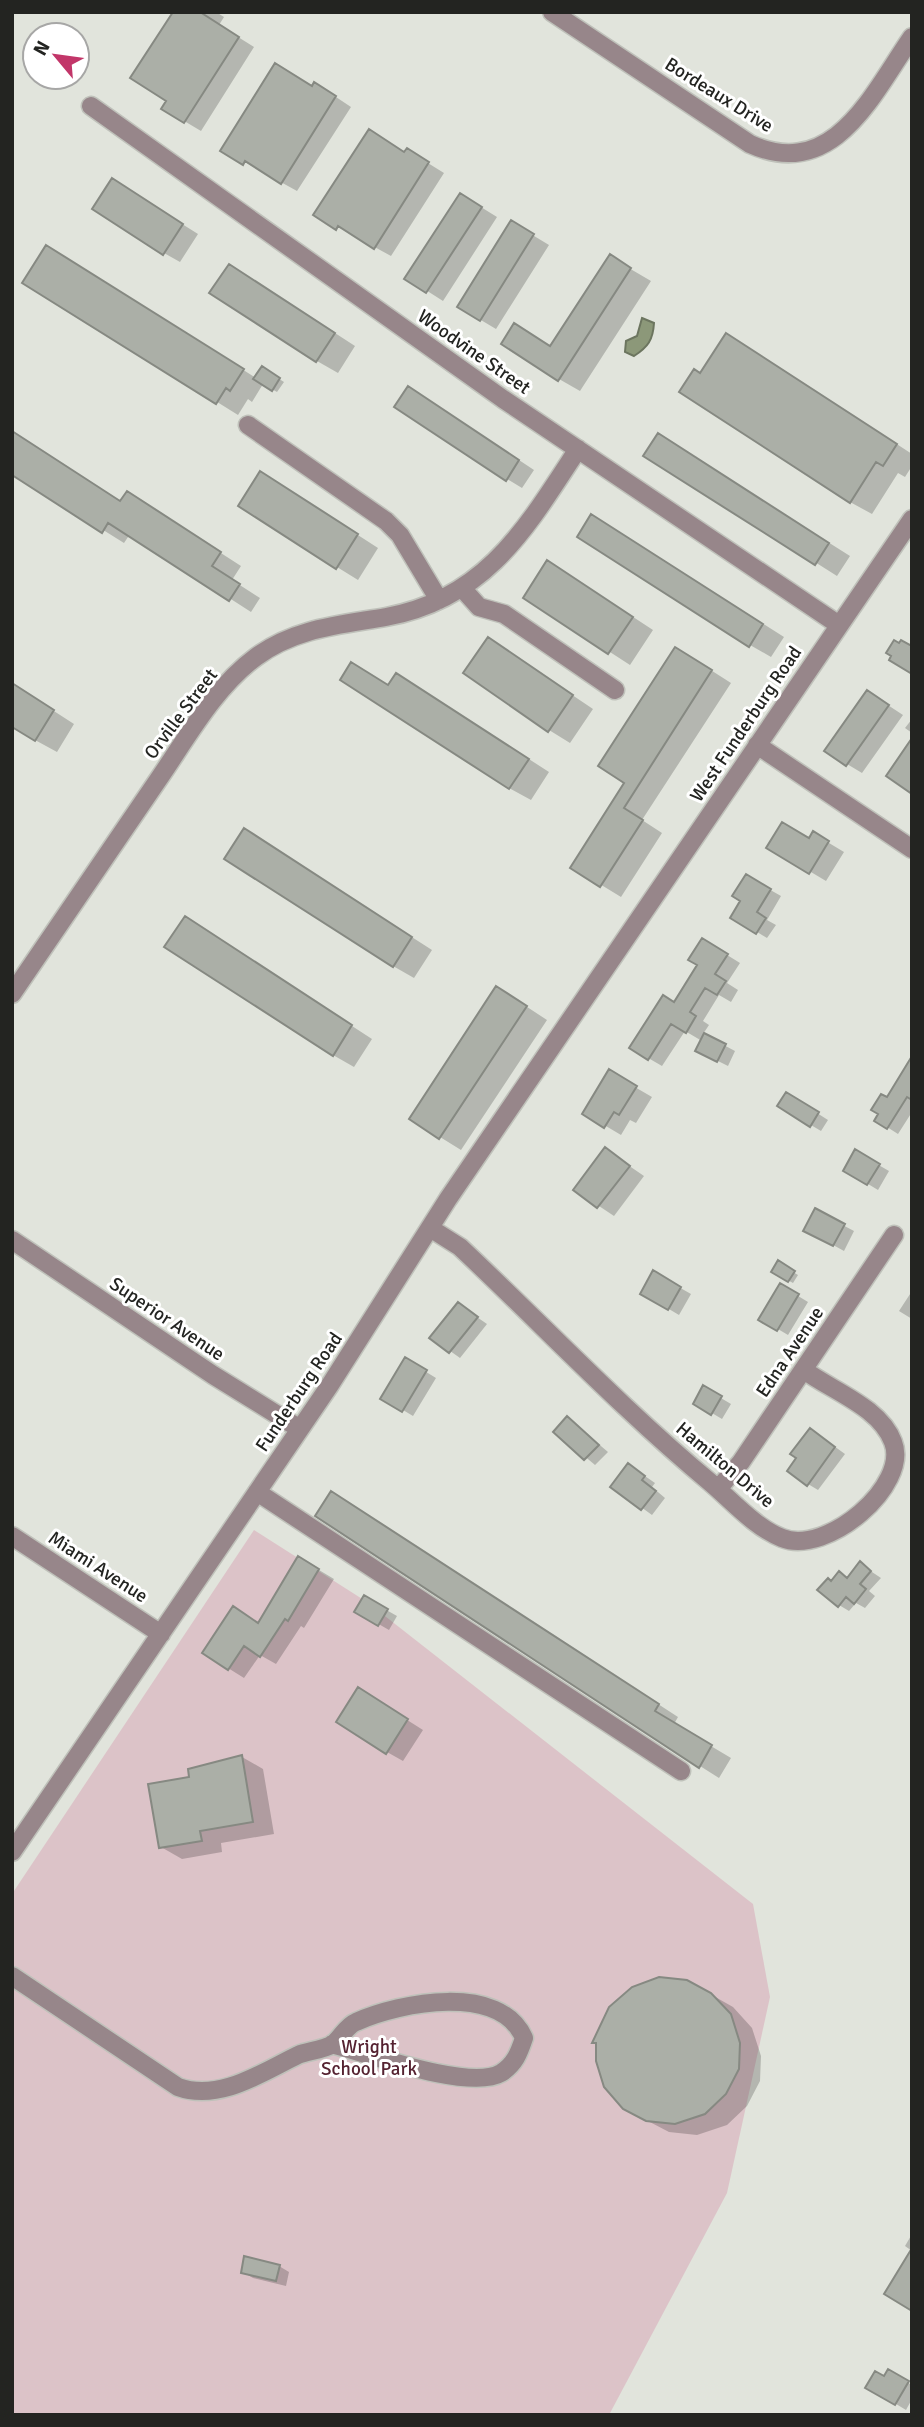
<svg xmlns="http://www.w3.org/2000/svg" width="924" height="2427" viewBox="0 0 924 2427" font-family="Signika,sans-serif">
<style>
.green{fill:#dcc3c8}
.water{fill:#8c9879;stroke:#6c755f;stroke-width:2}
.shadow{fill:#0003}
.building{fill:#abafa7;stroke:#868982;stroke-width:2}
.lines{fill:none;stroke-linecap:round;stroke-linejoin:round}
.minor-casing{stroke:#bfc1ba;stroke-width:21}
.minor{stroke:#97868a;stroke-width:18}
.labels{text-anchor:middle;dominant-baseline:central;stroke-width:6;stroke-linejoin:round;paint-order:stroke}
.street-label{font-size:19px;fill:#232421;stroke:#fff}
.park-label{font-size:19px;fill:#552231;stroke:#fff}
</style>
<rect width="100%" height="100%" fill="#e1e4dc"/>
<path class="green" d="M254 1530 367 1602 753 1904 770 1997 727 2193 609 2415H12V1894Z"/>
<path class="water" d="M642 318 654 323C653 340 648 347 634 356L625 352 626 341 637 336Z"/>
<path class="shadow" d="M175 12H216L224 17 219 25 254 47 201 131 164 109 169 101Z
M313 87 330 93 351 107 297 191 223 150Z
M405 154 423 160 444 173 391 256 316 215Z
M128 190 198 234 180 262 164 253Z
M476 204 497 217 443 301 407 278Z
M511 222 549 245 496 329 459 307Z
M610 257 651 281 580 391 559 379 551 347Z
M68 259 256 378 262 368 284 382 277 392 263 384 252 402 248 399 238 415 25 282Z
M250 278 355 346 338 373 317 361Z
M748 347 912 454V466L905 477 898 473 872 514 850 502 701 375Z
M424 397 534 470 522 488 507 479Z
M679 448 850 556 837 576 646 455Z
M12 473 122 502 148 506 241 566 232 580 260 598 251 612 130 534 124 543Z
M282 486 378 548 358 580 337 567Z
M613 528 784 637 771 657 750 645Z
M569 575 653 630 630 665 525 597Z
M489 639 593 709 570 743 549 730Z
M695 660 731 683 642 820 662 833 621 897 572 867 626 782Z
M12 684 74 724 57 752 35 740Z
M389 687H417L549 772 531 800 509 788Z
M868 692 903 715 862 773 847 764Z
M912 719V733L905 728Z
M814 834 844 852 826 881 769 847 810 840Z
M265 843 432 950 414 978 393 966Z
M746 876 781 896 767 920 776 925 767 938 733 917 743 900Z
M206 931 372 1039 354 1067 333 1055Z
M703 940 740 963 727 983 738 990 731 1002 719 995 703 1021 709 1025 703 1034 735 1051 728 1066 708 1056 702 1041 685 1031 662 1066 631 1048 675 1004 699 965Z
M518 1001 547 1020 461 1150 411 1119Z
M912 1071V1112L898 1134 876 1120 888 1100Z
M609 1072 652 1097 636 1123 630 1120 621 1135 584 1113Z
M787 1094 828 1120 821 1131 779 1106Z
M606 1150 644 1176 614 1216 575 1190Z
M856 1152 889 1171 878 1190 845 1170Z
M816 1211 854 1231 844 1251 806 1230Z
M778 1263 798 1275 793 1283 773 1272Z
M654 1273 691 1294 679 1315 642 1293Z
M780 1285 808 1302 788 1335 761 1319Z
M912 1291V1319L899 1311Z
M458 1304 487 1324 460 1358 432 1338Z
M405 1359 436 1378 413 1416 383 1398Z
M704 1388 731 1404 722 1419 695 1403Z
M568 1418 608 1452 595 1465 556 1432Z
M820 1436 845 1454 818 1490 808 1484Z
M629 1465 655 1483 652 1487 665 1498 652 1515 612 1486Z
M352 1505 678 1717 674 1724 731 1758 719 1778 700 1766Z
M299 1558 334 1579 304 1628 301 1626 276 1664 260 1655 244 1678 204 1653 259 1624Z
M860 1564 881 1578 869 1591 875 1596 865 1608 856 1603 849 1611 839 1605 832 1582 848 1579Z
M365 1598 397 1616 389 1630 356 1611Z
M374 1699 423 1730 403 1761 387 1752Z
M242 1757 263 1769 274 1834 221 1843 222 1852 182 1859 161 1847Z
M710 1994 733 2007 752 2028 761 2056 760 2081 747 2106 727 2125 697 2135 669 2132 646 2120 595 2043Z
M912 2234V2251L905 2246Z
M279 2266 289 2272 286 2286 253 2278 243 2272Z
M888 2372 912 2385V2399L906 2410 868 2387 884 2378Z"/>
<path class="building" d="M173 12H200L239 37 184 123 161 109 166 101 130 78Z
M275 63 312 86 314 82 336 96 281 184 245 161 243 165 220 151Z
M369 129 404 152 407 148 429 162 374 249 338 226 336 230 313 215Z
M112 178 183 224 163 255 92 209Z
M460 193 482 207 426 293 404 279Z
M511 220 534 234 480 321 457 307Z
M46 245 244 369 230 391 226 388 216 404 22 283Z
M610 254 631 268 558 381 501 344 514 323 550 346Z
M229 264 335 333 316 362 209 293Z
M726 333 897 444 883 466 876 462 850 503 679 392 694 369 700 373Z
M262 366 280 378 272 391 253 379Z
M408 386 519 460 506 481 394 407Z
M12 431 120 501 127 491 221 552 212 566 240 584 229 601 108 523 102 533 12 475Z
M658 433 829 543 815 565 643 456Z
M260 471 358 534 336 569 238 506Z
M591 514 763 624 749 647 577 537Z
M547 560 633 617 608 654 523 598Z
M488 637 573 695 548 732 463 673Z
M894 640 899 643 901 640 912 646V674L889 660 891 656 886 653Z
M675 647 712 670 624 808 643 820 600 887 570 868 624 783 598 766Z
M351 662 388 685 396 673 529 759 509 789 340 680Z
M12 683 54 710 35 741 12 727Z
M867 690 889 705 846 766 824 751Z
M912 738V794L886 776Z
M782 822 809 838 813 831 829 841 809 874 766 848Z
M244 828 412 937 393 967 224 859Z
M746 874 771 889 757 912 766 918 756 934 730 918 740 901 732 896Z
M185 916 352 1025 333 1056 164 947Z
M702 938 728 954 715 974 726 981 717 995 705 988 690 1012 696 1016 686 1033 671 1024 648 1060 629 1048 663 995 674 1002 697 965 688 960Z
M496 986 527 1006 439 1139 409 1119Z
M704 1033 726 1044 717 1062 695 1051Z
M912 1056V1100L907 1097 887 1129 874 1121 878 1114 871 1110 881 1094 887 1097Z
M609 1069 637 1086 619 1115 614 1112 604 1128 582 1114Z
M786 1092 819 1112 810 1127 777 1106Z
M605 1147 630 1166 597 1208 573 1190Z
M855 1149 880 1164 867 1185 843 1171Z
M815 1208 845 1224 833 1246 803 1231Z
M778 1260 795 1271 788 1282 771 1272Z
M653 1270 681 1287 668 1310 640 1294Z
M780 1283 799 1294 777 1331 758 1320Z
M458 1302 478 1317 449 1353 429 1338Z
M405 1357 427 1370 402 1412 380 1399Z
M703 1385 722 1396 711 1415 693 1404Z
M567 1416 599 1445 584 1460 553 1432Z
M810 1428 835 1447 807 1486 787 1471 796 1458 790 1454Z
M628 1463 645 1476 642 1480 656 1491 641 1510 610 1487Z
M331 1491 659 1704 655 1711 712 1745 699 1768 315 1516Z
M298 1556 319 1569 288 1621 285 1619 260 1657 244 1646 228 1670 202 1653 233 1606 258 1623Z
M860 1561 871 1571 860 1584 866 1589 854 1604 846 1597 838 1607 817 1590 828 1578 831 1581 839 1571 847 1578Z
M364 1595 388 1609 378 1626 354 1612Z
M358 1687 408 1719 386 1754 336 1722Z
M242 1755 253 1822 200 1831 202 1841 159 1848 148 1784 189 1777 188 1769Z
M659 1977 687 1980 711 1993 731 2014 740 2043 739 2069 726 2094 705 2114 675 2124 646 2121 623 2109 604 2087 596 2061V2043H592L609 2007 632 1987Z
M912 2248V2311L884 2294Z
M244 2256 280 2265 276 2281 241 2273Z
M888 2369 909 2381 895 2405 865 2388 875 2371 884 2376Z"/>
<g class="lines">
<g class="minor-casing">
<path id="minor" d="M552 12 750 144C834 182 873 93 912 37
M91 106 503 399 839 625
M248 425 386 521 400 535 439 600
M462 588 479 607 504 614 615 690
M757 745 912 849
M12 994C61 923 109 851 158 780 187 738 214 688 256 657 295 628 340 625 386 617 486 599 527 527 578 449
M430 1228 460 1247C543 1325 623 1410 711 1483 732 1501 756 1528 782 1538 827 1556 910 1485 893 1442 880 1407 832 1391 804 1370
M12 1240 213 1375 300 1429
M718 1489 741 1462 894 1235
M257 1492 681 1771
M12 1536 161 1634
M12 1852 330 1385 448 1199 912 519
M12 1976 178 2087C219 2102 261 2073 298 2055 308 2051 323 2050 333 2044 341 2038 346 2026 356 2022 401 2002 500 1983 524 2038 519 2053 515 2064 501 2073 470 2091 369 2054 332 2044"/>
</g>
<use href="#minor" class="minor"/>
</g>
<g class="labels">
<g class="street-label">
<text transform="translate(719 95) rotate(32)">Bordeaux Drive</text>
<text transform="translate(474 352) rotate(35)">Woodvine Street</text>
<text transform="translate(181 714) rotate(-53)">Orville Street</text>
<text transform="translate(746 724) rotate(-56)">West Funderburg Road</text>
<text transform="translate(167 1319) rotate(34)">Superior Avenue</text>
<text transform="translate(790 1352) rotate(-56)">Edna Avenue</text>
<text transform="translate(299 1392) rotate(-56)">Funderburg Road</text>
<text transform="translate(725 1465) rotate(40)">Hamilton Drive</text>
<text transform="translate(98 1567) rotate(33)">Miami Avenue</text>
</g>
<g class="park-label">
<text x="369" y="2047">Wright<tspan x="369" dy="22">School Park</tspan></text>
</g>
</g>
<rect width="924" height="2427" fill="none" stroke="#232421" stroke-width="28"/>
<g transform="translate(56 56) rotate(299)"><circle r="33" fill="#ffffff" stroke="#a7a7a6" stroke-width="2"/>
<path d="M0-5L12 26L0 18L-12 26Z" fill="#c23669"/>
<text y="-10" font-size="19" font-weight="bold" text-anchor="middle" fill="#232421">N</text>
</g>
</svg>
